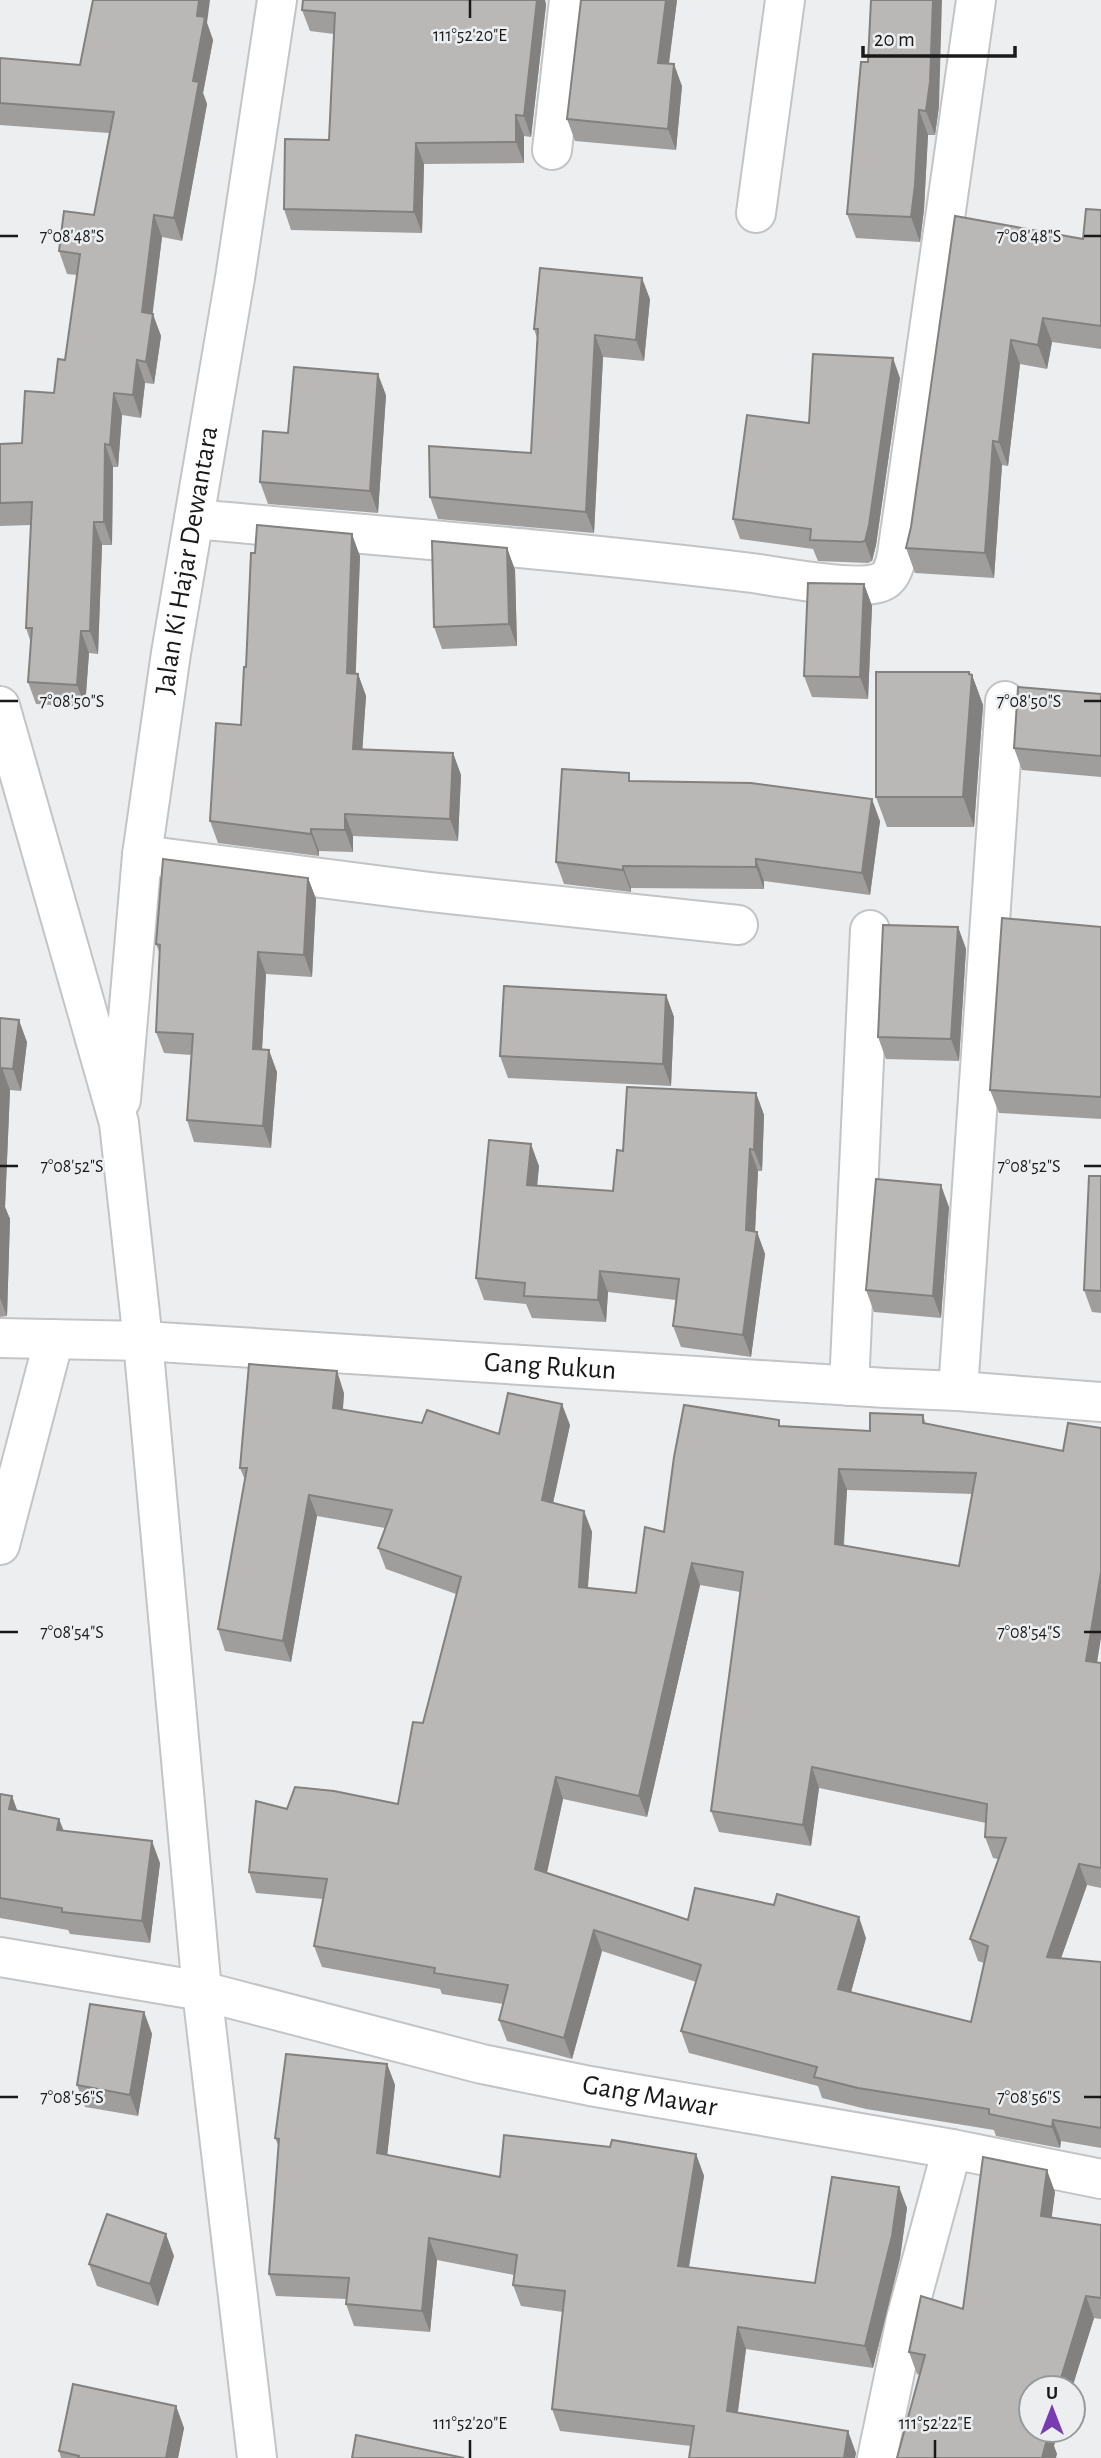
<svg xmlns="http://www.w3.org/2000/svg" width="1101" height="2458" viewBox="0 0 1101 2458" font-family="'Alegreya Sans',sans-serif">
<style>
.lines{fill:none;stroke-linecap:round;stroke-linejoin:round}
.minor-casing{stroke:#c3c4c6;stroke-width:42}
.minor{stroke:#fff;stroke-width:38}
.wall{fill:#a09e9d;fill-rule:evenodd}
.shaded-wall{fill:#82817f}
.building{fill:#bab8b6;stroke:#82817f;stroke-width:2;fill-rule:evenodd}
.ticks{fill:none;stroke:#19191a;stroke-width:2.5}
.labels{text-anchor:middle;dominant-baseline:central;stroke-width:5;stroke-linejoin:round;paint-order:stroke}
.street-label{font-size:28px;fill:#19191a;stroke:#eceef0}
.ticks-label{font-size:18px;text-anchor:middle;fill:#19191a;stroke:#eceef0;stroke-width:5;stroke-linejoin:round;paint-order:stroke}
</style>
<rect width="100%" height="100%" fill="#eceef0"/>
<g class="lines">
<g class="minor-casing">
<g id="minor">
<path d="M552 150 569 0"/>
<path d="M756 213 785 0"/>
<path d="M194 519C380 536 567 550 752 573 780 577 861 593 883 581 898 573 898 542 901 527L976 0"/>
<path id="s1" d="M0 706 119 1123 143 1341 202 1991 482 2064 590 2086 952 2149 1101 2179"/>
<path d="M142 855 430 892 738 925"/>
<path id="s2" d="M121 1100 142 855 171 653 235 278 277 0"/>
<path id="s3" d="M0 1338 143 1341 886 1388 958 1391 1101 1402"/>
<path d="M849 1386 870 930"/>
<path d="M958 1391 1005 701"/>
<path d="M0 1545 54 1339"/>
<path d="M0 1957 202 1991 257 2458"/>
<path d="M877 2458 906 2319 952 2149"/>
</g>
</g>
<use href="#minor" class="minor"/>
</g>
<path class="wall" d="M303 0H545L546 5 531 137 524 136V163L424 164 422 233 291 230 284 209 329 140 334 34 310 31 302 10Z
M581 0H677L669 64 682 86 676 150 575 141 567 119Z
M207 23 213 40 203 93 207 104 182 241 162 237 152 314 161 336 154 384 145 383 141 418 122 415 118 467H113L112 545H102L98 654 89 653 85 707 36 704 28 682 31 643 26 628 31 525 0 526V444L22 443 54 393 65 360 77 275 67 274 59 251 94 215 109 133 0 125V58L80 65Z
M868 62 939 106 935 135H928L924 209 920 242 856 238 847 214Z
M1101 210V349L1052 342 1047 369 1020 364 1008 466 1002 465 994 578 915 573 906 548 911 527 955 216 1083 239Z
M650 299 644 361 603 357 594 533 438 519 430 497 531 453 537 338 534 329Z
M900 378 876 545 872 561 868 563 818 561 813 549 740 539 733 519 809 423Z
M386 395 378 513 268 504 260 482 288 433Z
M507 548 515 570 517 646 442 649 434 627Z
M360 556 355 674H358L366 696 362 749 453 753 461 775 458 841 353 836V852L319 851V856L218 843 210 821 241 725Z
M864 584 872 606 868 699 812 697 804 676Z
M969 672 970 674 972 675 983 705 974 827H887L876 797Z
M1101 694V777L1022 770 1014 748Z
M632 781 880 821 870 895 764 881V889L631 888V892L564 884 556 862Z
M308 878 316 899 312 977 266 974 262 1049 277 1072 271 1148 194 1142 187 1120 191 1055 164 1053 156 1032 160 954 156 944Z
M958 927 966 949 959 1061 886 1059 878 1037Z
M1101 927V1119L999 1113 990 1090Z
M666 995 674 1017 671 1086 508 1078 500 1056Z
M0 1018 27 1042 21 1091 10 1090 5 1207 10 1219 7 1316 0 1317Z
M756 1093 764 1115 762 1171H758L755 1232H757L765 1254 751 1357 681 1347 673 1326 676 1300 608 1292 606 1322 532 1318 526 1304 484 1300 476 1278 539 1166 537 1186 613 1191 623 1151Z
M1101 1176V1313L1092 1312 1084 1290Z
M949 1207 941 1318 874 1312 866 1290Z
M344 1393 343 1410 422 1423 499 1434 570 1425 553 1503 584 1511 592 1532 588 1588 636 1593 664 1532 782 1426 870 1431 923 1415 926 1424 1063 1451 1097 1662 1101 1663V1888L1087 1885 1061 1958 1101 1962V2148L1061 2141 1060 2148 996 2136 994 2130 866 2109 822 2098 818 2086 689 2053 681 2031 696 1982 602 1951 572 2059 507 2041 499 2020 503 2004 442 1994 440 1989 322 1967 314 1946 323 1899 256 1893 249 1872 287 1809 398 1804 423 1723 456 1594 386 1569 378 1548 385 1528 317 1516 291 1662 225 1651 218 1629 245 1480 240 1468ZM847 1490 973 1494 959 1566 844 1546ZM700 1585 740 1592 711 1811 719 1832 811 1846 819 1788 986 1823 985 1837 993 1858 998 1859 970 1939 978 1961 984 1963 971 2022 851 1992 866 1938 688 1920 547 1873 563 1799 647 1817Z
M0 1794 12 1796 17 1811 59 1819 64 1831 160 1863 150 1943 70 1934 68 1930 0 1918Z
M144 2012 152 2034 138 2116 85 2107 77 2085Z
M387 2064 395 2085 387 2155 500 2177 610 2147 696 2154 704 2176 689 2268 815 2283 899 2187 907 2208 900 2258 873 2368 746 2349 738 2412 856 2453 855 2458H689L691 2446 560 2431 552 2409 563 2312 521 2306 513 2285 514 2275 437 2260 430 2332 354 2326 346 2304 347 2299 276 2296 269 2274 279 2147 275 2138Z
M1055 2192 1051 2218 1101 2225V2319L1094 2318 1072 2388H1031L1057 2454 920 2375 917 2374 909 2352 963 2309Z
M174 2256 158 2306 97 2286 89 2264Z
M176 2406 184 2428 178 2458H61L59 2451Z"/>
<path class="shaded-wall" d="M199 0H210L207 23 213 40 203 93 207 104 182 241 174 218 193 81Z
M537 0H545L546 5 531 137 524 116Z
M666 0H677L666 84 658 63Z
M933 0H942L939 106 935 135 926 111Z
M674 64 682 86 676 150 668 129Z
M919 110 928 135 924 209 920 242 911 217Z
M516 115 524 136V163L516 142Z
M416 143 424 164 422 233 414 212Z
M154 215 162 237 150 335 142 312Z
M642 278 650 299 644 361 636 340Z
M153 314 161 336 154 384 146 362Z
M1043 318 1052 342 1047 369 1038 345Z
M595 335 603 357 594 533 586 512Z
M1011 340 1020 364 1008 466 999 442Z
M893 358 900 378 876 545 872 561 865 541Z
M137 360 145 383 141 418 133 395Z
M378 374 386 395 378 513 370 491Z
M114 393 122 415 118 467 110 445Z
M993 441 1002 465 994 578 985 553Z
M105 444 113 467 112 545 104 522Z
M94 522 102 545 98 654 90 631Z
M352 534 360 556 355 695 347 673Z
M507 548 515 570 517 646 509 624Z
M864 584 872 606 868 699 860 677Z
M81 631 89 653 85 707 77 685Z
M969 672 971 679 972 675 983 705 974 827 963 797Z
M358 674 366 696 361 771 353 749Z
M453 753 461 775 458 841 450 819Z
M872 799 880 821 870 895 862 873Z
M345 814 353 836V852L345 830Z
M311 829 319 851V856L311 834Z
M756 859 764 881V889L756 867Z
M623 866 631 888V892L623 870Z
M308 878 316 899 312 977 304 955Z
M958 927 966 949 959 1061 951 1039Z
M258 952 266 974 261 1070 253 1049Z
M666 995 674 1017 671 1086 663 1064Z
M19 1020 27 1042 21 1091 13 1069Z
M269 1050 277 1072 271 1148 263 1126Z
M2 1068 10 1090 5 1207 10 1219 7 1316 0 1298V1119Z
M756 1093 764 1115 762 1171 754 1150Z
M531 1144 539 1166 535 1207 527 1185Z
M750 1149 758 1171 754 1252 757 1232 765 1254 751 1357 743 1335Z
M941 1185 949 1207 941 1318 933 1296Z
M600 1271 608 1292 606 1322 598 1300Z
M337 1371 344 1393 341 1429 333 1408Z
M562 1404 570 1425 549 1521 542 1500Z
M839 1469 847 1490 842 1565 835 1544Z
M309 1495 317 1516 291 1662 283 1641Z
M584 1511 592 1532 586 1608 579 1587Z
M692 1563 700 1585 647 1817 639 1796Z
M1101 1572V1638L1094 1682 1086 1661Z
M812 1767 819 1788 811 1846 803 1825Z
M556 1777 563 1799 543 1890 535 1869Z
M12 1796 20 1818 9 1809Z
M59 1819 67 1841 57 1830Z
M152 1841 160 1863 150 1943 142 1921Z
M1079 1864 1087 1885 1054 1978 1047 1957Z
M859 1917 866 1938 846 2010 838 1989Z
M594 1930 602 1951 572 2059 564 2038Z
M144 2012 152 2034 138 2116 130 2095Z
M387 2064 395 2085 385 2175 377 2153Z
M1053 2120 1061 2141 1060 2148 1052 2127Z
M696 2154 704 2176 685 2288 678 2266Z
M1047 2170 1055 2192 1049 2238 1041 2216Z
M899 2187 907 2208 900 2258 873 2368 865 2346Z
M166 2234 174 2256 158 2306 150 2284Z
M429 2238 437 2260 430 2332 422 2311Z
M1086 2296 1094 2318 1072 2388H1058Z
M738 2327 746 2349 735 2432 727 2411Z
M176 2406 184 2428 178 2458H166Z
M1045 2430H1059L1054 2446 1057 2454 1056 2458H1042Z
M848 2431 856 2453 855 2458H844Z"/>
<path class="building" d="M93 0H199L197 16 205 17 193 81 199 82 174 218 154 215 142 312 153 314 146 362 137 360 133 395 114 393 110 445 105 444 104 522H94L90 631H81L77 685 28 682 32 628H26L32 502 0 503V444L22 443 25 391 54 393 58 359 65 360 80 254 59 251 64 211 94 215 114 112 0 103V58L80 65Z
M303 0H537L524 116 516 115V142L416 143 414 212 284 209 285 139 329 140 335 13 302 10Z
M581 0H666L658 63 674 64 668 129 567 119Z
M871 0H933L930 82 926 111 919 110 915 185 911 217 847 214 861 62H868Z
M1086 209 1101 210V326L1043 318 1038 345 1011 340 999 442 993 441 985 553 906 548 911 527 955 216 1083 239Z
M540 268 642 278 636 340 595 335 586 512 430 497 429 446 531 453 538 329H534Z
M813 354 893 358 869 525 865 541 861 542 810 540 811 529 733 519 747 415 809 423Z
M294 367 378 374 370 491 260 482 263 431 288 433Z
M257 525 352 534 347 673 358 674 353 749 453 753 450 819 345 814V830L311 829V834L210 821 216 723 241 725 244 667H246L251 553H255Z
M432 541 507 548 509 624 434 627Z
M808 583 864 584 860 677 804 676Z
M876 672H969V674L972 675 963 797H876Z
M1018 687 1101 694V756L1014 748Z
M562 769 629 773V781L751 783 872 799 862 873 756 859V867L623 866V870L556 862Z
M163 859 308 878 304 955 258 952 253 1049 269 1050 263 1126 187 1120 193 1034 156 1032 160 945 156 944Z
M1002 918 1101 927V1097L990 1090Z
M883 925 958 927 951 1039 878 1037Z
M504 986 666 995 663 1064 500 1056Z
M0 1018 19 1020 13 1069 2 1068 0 1119Z
M627 1087 756 1093 754 1150 750 1149 746 1230 757 1232 743 1335 673 1326 679 1279 600 1271 598 1300 524 1296 525 1283 476 1278 489 1140 531 1144 527 1185 613 1191 617 1150 623 1151Z
M1089 1176H1101V1291L1084 1290Z
M876 1179 941 1185 933 1296 866 1290Z
M0 1197H2L0 1250Z
M249 1364 337 1371 333 1408 422 1423 427 1410 499 1434 508 1393 562 1404 542 1500 584 1511 579 1587 636 1593 645 1527 664 1532 674 1457 684 1405 779 1420V1426L870 1431V1413L923 1415V1423L1063 1451 1068 1423 1101 1428V1572L1086 1661 1101 1663V1868L1079 1864 1047 1957 1101 1962V2128L1053 2120 1052 2127 989 2114V2109L858 2088 814 2077 817 2067 681 2031 701 1965 594 1930 564 2038 499 2020 508 1985 434 1973 435 1968 314 1946 327 1879 249 1872 256 1801 287 1809 295 1787 334 1791 398 1804 413 1722 423 1723 461 1577 378 1548 392 1510 309 1495 283 1641 218 1629 247 1468H240ZM839 1469 976 1473 959 1566 835 1544ZM692 1563 743 1572 711 1811 803 1825 812 1767 987 1804 985 1837 1006 1838 970 1939 988 1946 971 2022 838 1989 859 1917 777 1894 774 1905 695 1888 688 1920 535 1869 556 1777 639 1796Z
M0 1794 12 1796 9 1809 59 1819 57 1830 152 1841 142 1921 62 1912V1908L0 1898Z
M90 2004 144 2012 130 2095 77 2085Z
M286 2054 387 2064 377 2153 500 2177 504 2135 610 2147 612 2140 696 2154 678 2266 815 2283 832 2177 899 2187 892 2236 865 2346 738 2327 727 2411 848 2431 844 2458H689L694 2426 552 2409 565 2291 513 2285 517 2255 429 2238 422 2311 346 2304 349 2278 269 2274 279 2139 275 2138Z
M983 2157 1047 2170 1041 2216 1101 2225V2298L1086 2296 1058 2388H1031V2430H1045L1049 2432 1042 2458H897L925 2355 909 2352 921 2296 963 2309Z
M107 2214 166 2234 150 2284 89 2264Z
M73 2384 176 2406 166 2458H78L79 2456 59 2451Z
M356 2435 464 2458H352Z"/>
<path class="ticks" d="M470 0V18M0 236H18M1084 236H1101M0 701H18M1084 701H1101M0 1166H18M1084 1166H1101M0 1632H18M1084 1632H1101M0 2097H18M1084 2097H1101M470 2440V2458M935 2440V2458"/>
<g class="labels">
<g class="street-label">
<text stroke="none"><textPath href="#s2" startOffset="544">Jalan Ki Hajar Dewantara</textPath></text>
<text stroke="none"><textPath href="#s3" startOffset="551">Gang Rukun</textPath></text>
<text stroke="none"><textPath href="#s1" startOffset="1766">Gang Mawar</textPath></text>
</g>
</g>
<g class="ticks-label">
<text x="470" y="41">111°52'20"E</text>
<text x="72" y="242">7°08'48"S</text>
<text x="1029" y="242">7°08'48"S</text>
<text x="72" y="707">7°08'50"S</text>
<text x="1029" y="707">7°08'50"S</text>
<text x="72" y="1172">7°08'52"S</text>
<text x="1029" y="1172">7°08'52"S</text>
<text x="72" y="1638">7°08'54"S</text>
<text x="1029" y="1638">7°08'54"S</text>
<text x="72" y="2103">7°08'56"S</text>
<text x="1029" y="2103">7°08'56"S</text>
<text x="470" y="2429">111°52'20"E</text>
<text x="935" y="2429">111°52'22"E</text>
</g>
<g transform="translate(1052 2409)"><circle r="33" fill="#eceef0" stroke="#98999a" stroke-width="2"/>
<path d="M0-5L12 26L0 18L-12 26Z" fill="#783bb1"/>
<text y="-10" font-size="19" font-weight="bold" text-anchor="middle" fill="#19191a">U</text>
</g>
<path d="M863 46v10h152v-10" fill="none" stroke="#19191a" stroke-width="3.5"/>
<text x="874" y="46" font-size="21" fill="#19191a" stroke="#eceef0" stroke-width="5" paint-order="stroke">20 m</text>
</svg>
